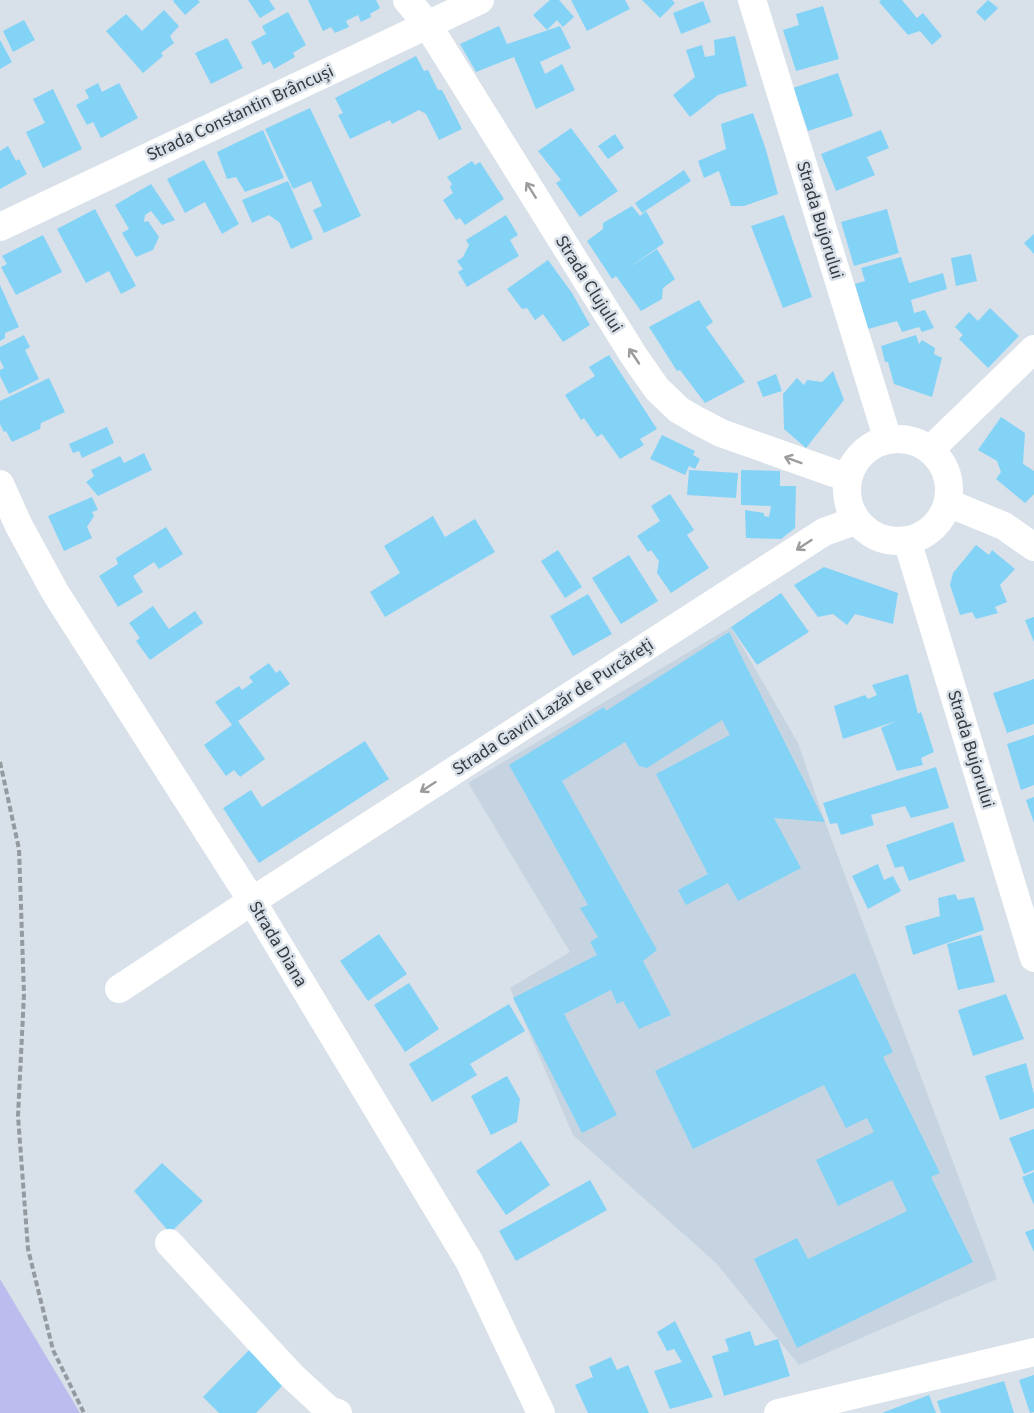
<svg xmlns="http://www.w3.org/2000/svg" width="1034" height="1413" viewBox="0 0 1034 1413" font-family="'Source Sans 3',sans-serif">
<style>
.built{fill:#c6d4e1}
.green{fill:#bcbcee}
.building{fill:#83d3f7}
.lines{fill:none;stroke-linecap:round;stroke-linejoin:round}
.path{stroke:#949aa0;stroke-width:4;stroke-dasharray:6 3;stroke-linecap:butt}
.minor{stroke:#fff;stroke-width:28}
.oneway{stroke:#9b9c9e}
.labels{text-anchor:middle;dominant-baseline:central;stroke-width:5;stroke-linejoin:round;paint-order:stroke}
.street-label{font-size:18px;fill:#373a3d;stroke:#d8e0e9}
</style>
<rect width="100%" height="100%" fill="#d8e0e9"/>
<path class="built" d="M731 627 798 743 825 822 997 1279 799 1365 716 1263 573 1135 510 988 570 952 468 783Z"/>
<path class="green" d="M0 1279 80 1413H0Z"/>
<path class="building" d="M174 0H198L200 2 185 15 173 1Z
M248 0H269L275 9 260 18Z
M308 0H376L380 8 370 14 371 17 361 22 358 15 346 21 349 27 335 33 331 27 323 31Z
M550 0H559L574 17 563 27 557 20 547 30 533 15Z
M571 0H625L630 9 587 31Z
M642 0H672L675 3 660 18Z
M881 0H902L917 18 923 13 942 36 932 45 920 31 908 35 879 2Z
M988 0 998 8 985 21 976 12Z
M703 1 711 22 681 34 673 13Z
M823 6 839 59 796 71 783 30 799 25 796 14Z
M164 10 179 26 170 36 174 43 161 53 163 56 143 73 106 31 126 14 142 31Z
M288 12 306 45 293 53 295 57 274 69 270 61 263 65 251 42 266 34 262 26Z
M24 20 35 40 13 52 3 31Z
M499 26 507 44 560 26 571 48 540 62 545 74 562 64 575 90 536 109 514 57 476 72 460 44Z
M735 36 747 86 718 95 690 117 673 95 695 77 686 50 702 45 705 57 715 55 714 40Z
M227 38 243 68 211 84 195 53Z
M0 40 12 62 0 69Z
M416 56 424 71 428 70 438 90H442L462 129 439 140 426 114 419 110 392 124 390 120 350 139 338 115 343 113 335 98Z
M838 73 853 116 808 131 793 88Z
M98 83 102 92 119 83 138 118 101 138 93 122 87 125 76 105 89 98 85 90Z
M53 89 82 149 43 168 26 132 45 123 33 99Z
M310 108 361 216 324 233 313 210 322 206 311 181 293 189 265 129Z
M753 113 766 150 778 194 744 206H731L719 171 704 178 698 161 726 149 721 124Z
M571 128 618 191 580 217 556 183 561 180 538 151Z
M263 130 284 178 245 192 236 177 227 179 217 152Z
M881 130 889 148 867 157 875 175 836 191 821 154Z
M615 134 624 148 608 159 598 146Z
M8 146 16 161 19 159 27 174 0 189V151Z
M204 160 239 224 222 234 205 202 185 213 167 179Z
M472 161 475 165 480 162 504 199 465 225 460 218 456 220 443 200 453 193 450 187 452 184 447 177Z
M684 170 691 181 642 213 635 203Z
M288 181 313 239 291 249 280 223 269 215 252 223 242 200Z
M151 184 175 220 162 225 151 211 145 215 144 222 148 221 159 237 153 250 136 257 122 233 129 229 115 205Z
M632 206 640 216 646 211 664 243 626 270 657 249 675 279 663 288 662 299 641 311 616 276 612 279 587 241 603 229V223Z
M95 209 136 286 121 294 109 271 86 283 57 229Z
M887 209 899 253 854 266 841 222Z
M506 215 518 235 510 240 519 256 467 287 458 272 463 269 457 261 463 257 469 245 466 240Z
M784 215 812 297 783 308 751 226Z
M1034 234V254L1024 243Z
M43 235 62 272 16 295 1 267 7 264 2 256Z
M971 254 977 281 956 286 951 258Z
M901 257 909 283 943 273 947 289 911 300 914 313 925 310 934 328 922 332 919 327 902 332 897 321 868 329 855 284 865 281 861 268Z
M548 260 572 293 590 325 563 342 543 314 535 320 527 308 522 309 507 289Z
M0 285 19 327 5 333V338L0 341Z
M699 300 713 322 706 327 745 382 705 403 680 370 677 371 649 327Z
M990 308 1019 336 988 368 959 339 963 335 955 327 969 312 978 321Z
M24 335 30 347 25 350 39 379 9 394 0 376V370L4 368 0 360V347Z
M916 335 919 344 922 340 935 348 934 354 942 358 932 397 894 384 888 362H885L881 346Z
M609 355 657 429 640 439 644 445 620 459 602 434 597 437 584 418 581 420 565 395 595 376 589 367Z
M833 371 844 400 806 448 784 429 783 394 797 378 804 385 807 380 822 382Z
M776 374 782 391 763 397 757 382Z
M49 378 65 412 41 423 40 429 12 442 6 431 4 432 0 424V401Z
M1001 417 1025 433 1023 464 1034 471V494L1025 503 996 479 1001 472 997 461 978 450Z
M107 427 114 443 82 458 79 451 73 453 69 444Z
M662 435 695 451 693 455 700 459 695 469 689 466 685 475 650 459Z
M144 453 152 470 98 496 86 482 94 476 91 470 120 456 124 463Z
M689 470 738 473 736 498 687 495Z
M741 470 780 471V486H796L795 528 781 539 746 538 745 510 764 513V516L769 517 771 506 741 505Z
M670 494 694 530 687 535 709 568 671 593 657 573 659 561 651 550 648 552 637 536 660 521 651 506Z
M92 497 98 510 92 512 94 516 87 527 92 538 64 551 48 516Z
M433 516 445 537 475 519 495 552 385 617 370 592 400 573 384 546Z
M166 527 183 554 159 569 154 562 133 576 143 592 118 607 99 576 118 564 116 558Z
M976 545 989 555 992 550 1015 569 1000 585 1007 602 995 607 998 613 976 619 972 612 960 615 950 585 953 573Z
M558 550 582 587 565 598 541 561Z
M629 555 658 601 621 624 592 578Z
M824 567 898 593 893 624 855 614 847 625 833 614 818 617 794 585Z
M781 593 809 632 757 665 731 627Z
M588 594 612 634 573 656 550 616Z
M153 606 169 629 195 611 203 623 150 660 136 641 140 638 129 623Z
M1034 617V642L1025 620Z
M729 632 825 822 774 818 801 868 738 901 728 883 686 905 678 890 708 874 656 774 730 735 722 720 647 768 639 766 625 742 562 781 657 950 643 961 671 1015 639 1029 623 1001 617 1004 611 990 564 1014 617 1115 582 1133 513 998 597 955 590 942 598 937 580 908 588 905 509 765 604 707 606 711Z
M269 663 276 673 280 670 290 684 238 721 265 759 240 777 234 770 226 776 204 745 232 725 215 702 239 686 242 690 253 682 249 677Z
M908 674 918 714 921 712 934 752 921 758 923 765 897 771 881 728 896 721 843 739 834 706 865 695 868 699 877 695 872 685Z
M1034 679V724L1007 733 993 693Z
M1034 735V785L1021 790 1007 744Z
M365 741 389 779 259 863 223 808 251 790 262 807Z
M936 767 949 808 911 818 905 806 871 815 874 825 841 835 837 823 830 824 823 803Z
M1034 797V823L1026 800Z
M953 822 965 861 909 881 903 866 895 868 886 845Z
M878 864 884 880 893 876 901 891 868 909 852 876Z
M955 894 958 900 974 897 984 930 913 955 905 926 940 916 938 898Z
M379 934 407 974 368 1001 340 961Z
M981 935 995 982 958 990 947 944Z
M855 973 893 1052 883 1057 940 1173 931 1177 973 1262 797 1348 754 1259 797 1238 808 1259 907 1211 892 1180 838 1206 816 1160 874 1132 867 1118 846 1128 824 1085 693 1149 655 1071Z
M409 983 439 1029 405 1052 374 1005Z
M1006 994 1024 1039 973 1056 958 1010Z
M509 1004 525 1031 470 1064 477 1075 432 1102 409 1064Z
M1026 1063 1034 1094V1108L1000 1120 985 1076Z
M507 1076 520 1099 517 1122 491 1135 471 1096Z
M1034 1129V1170L1024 1174 1009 1138Z
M521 1141 550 1185 506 1215 476 1171Z
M162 1163 203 1201 170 1233 134 1191Z
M1034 1172V1205L1022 1177Z
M590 1180 607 1210 516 1261 499 1231Z
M1034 1229V1252L1025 1232Z
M675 1321 713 1397 670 1409 654 1371 682 1362 674 1349 667 1351 657 1332Z
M750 1331 755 1346 778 1339 790 1376 724 1396 712 1356 729 1351 725 1339Z
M250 1349 285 1383 256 1413H219L203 1397Z
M611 1357 617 1370 628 1365 649 1413H588L575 1385 593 1377 589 1367Z
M1034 1375V1412L1030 1413 1019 1380Z
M1004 1381 1014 1413H941L937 1401Z
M929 1395 936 1413H882Z"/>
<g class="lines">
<path class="path" d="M0 762 19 849 24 994 18 1116 28 1249 53 1350 84 1413"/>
<path class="minor" d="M407 0 427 24 634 356 657 389 679 410 698 421 721 433 848 478
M752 0 888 440
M0 227 480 0
M847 490a51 51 0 1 1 102 0a51 51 0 1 1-102 0Z
M930 450 1034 349
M0 484 19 526 55 592 252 901 469 1261 541 1413
M948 503 1004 526 1034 547
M907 540 1034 958
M119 989 252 901 824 532 857 520
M169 1243 291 1375 329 1410 338 1413
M778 1413 1034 1352"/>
</g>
<defs><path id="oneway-shaft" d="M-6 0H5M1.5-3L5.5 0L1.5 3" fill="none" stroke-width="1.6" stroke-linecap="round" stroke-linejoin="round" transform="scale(1.5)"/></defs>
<g class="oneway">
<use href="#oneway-shaft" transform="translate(531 190) rotate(-122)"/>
<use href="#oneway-shaft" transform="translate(634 356) rotate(-124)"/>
<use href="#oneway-shaft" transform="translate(793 460) rotate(-160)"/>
<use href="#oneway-shaft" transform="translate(804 545) rotate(147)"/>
<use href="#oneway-shaft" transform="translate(428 787) rotate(147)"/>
</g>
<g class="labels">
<g class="street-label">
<text transform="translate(240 113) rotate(-25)">Strada Constantin Brâncuși</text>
<text transform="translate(820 220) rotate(73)">Strada Bujorului</text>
<text transform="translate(589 284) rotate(58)">Strada Clujului</text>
<text transform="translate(553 707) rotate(-33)">Strada Gavril Lazăr de Purcăreți</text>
<text transform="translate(971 749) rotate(73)">Strada Bujorului</text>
<text transform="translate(278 944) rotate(59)">Strada Diana</text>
</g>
</g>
</svg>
